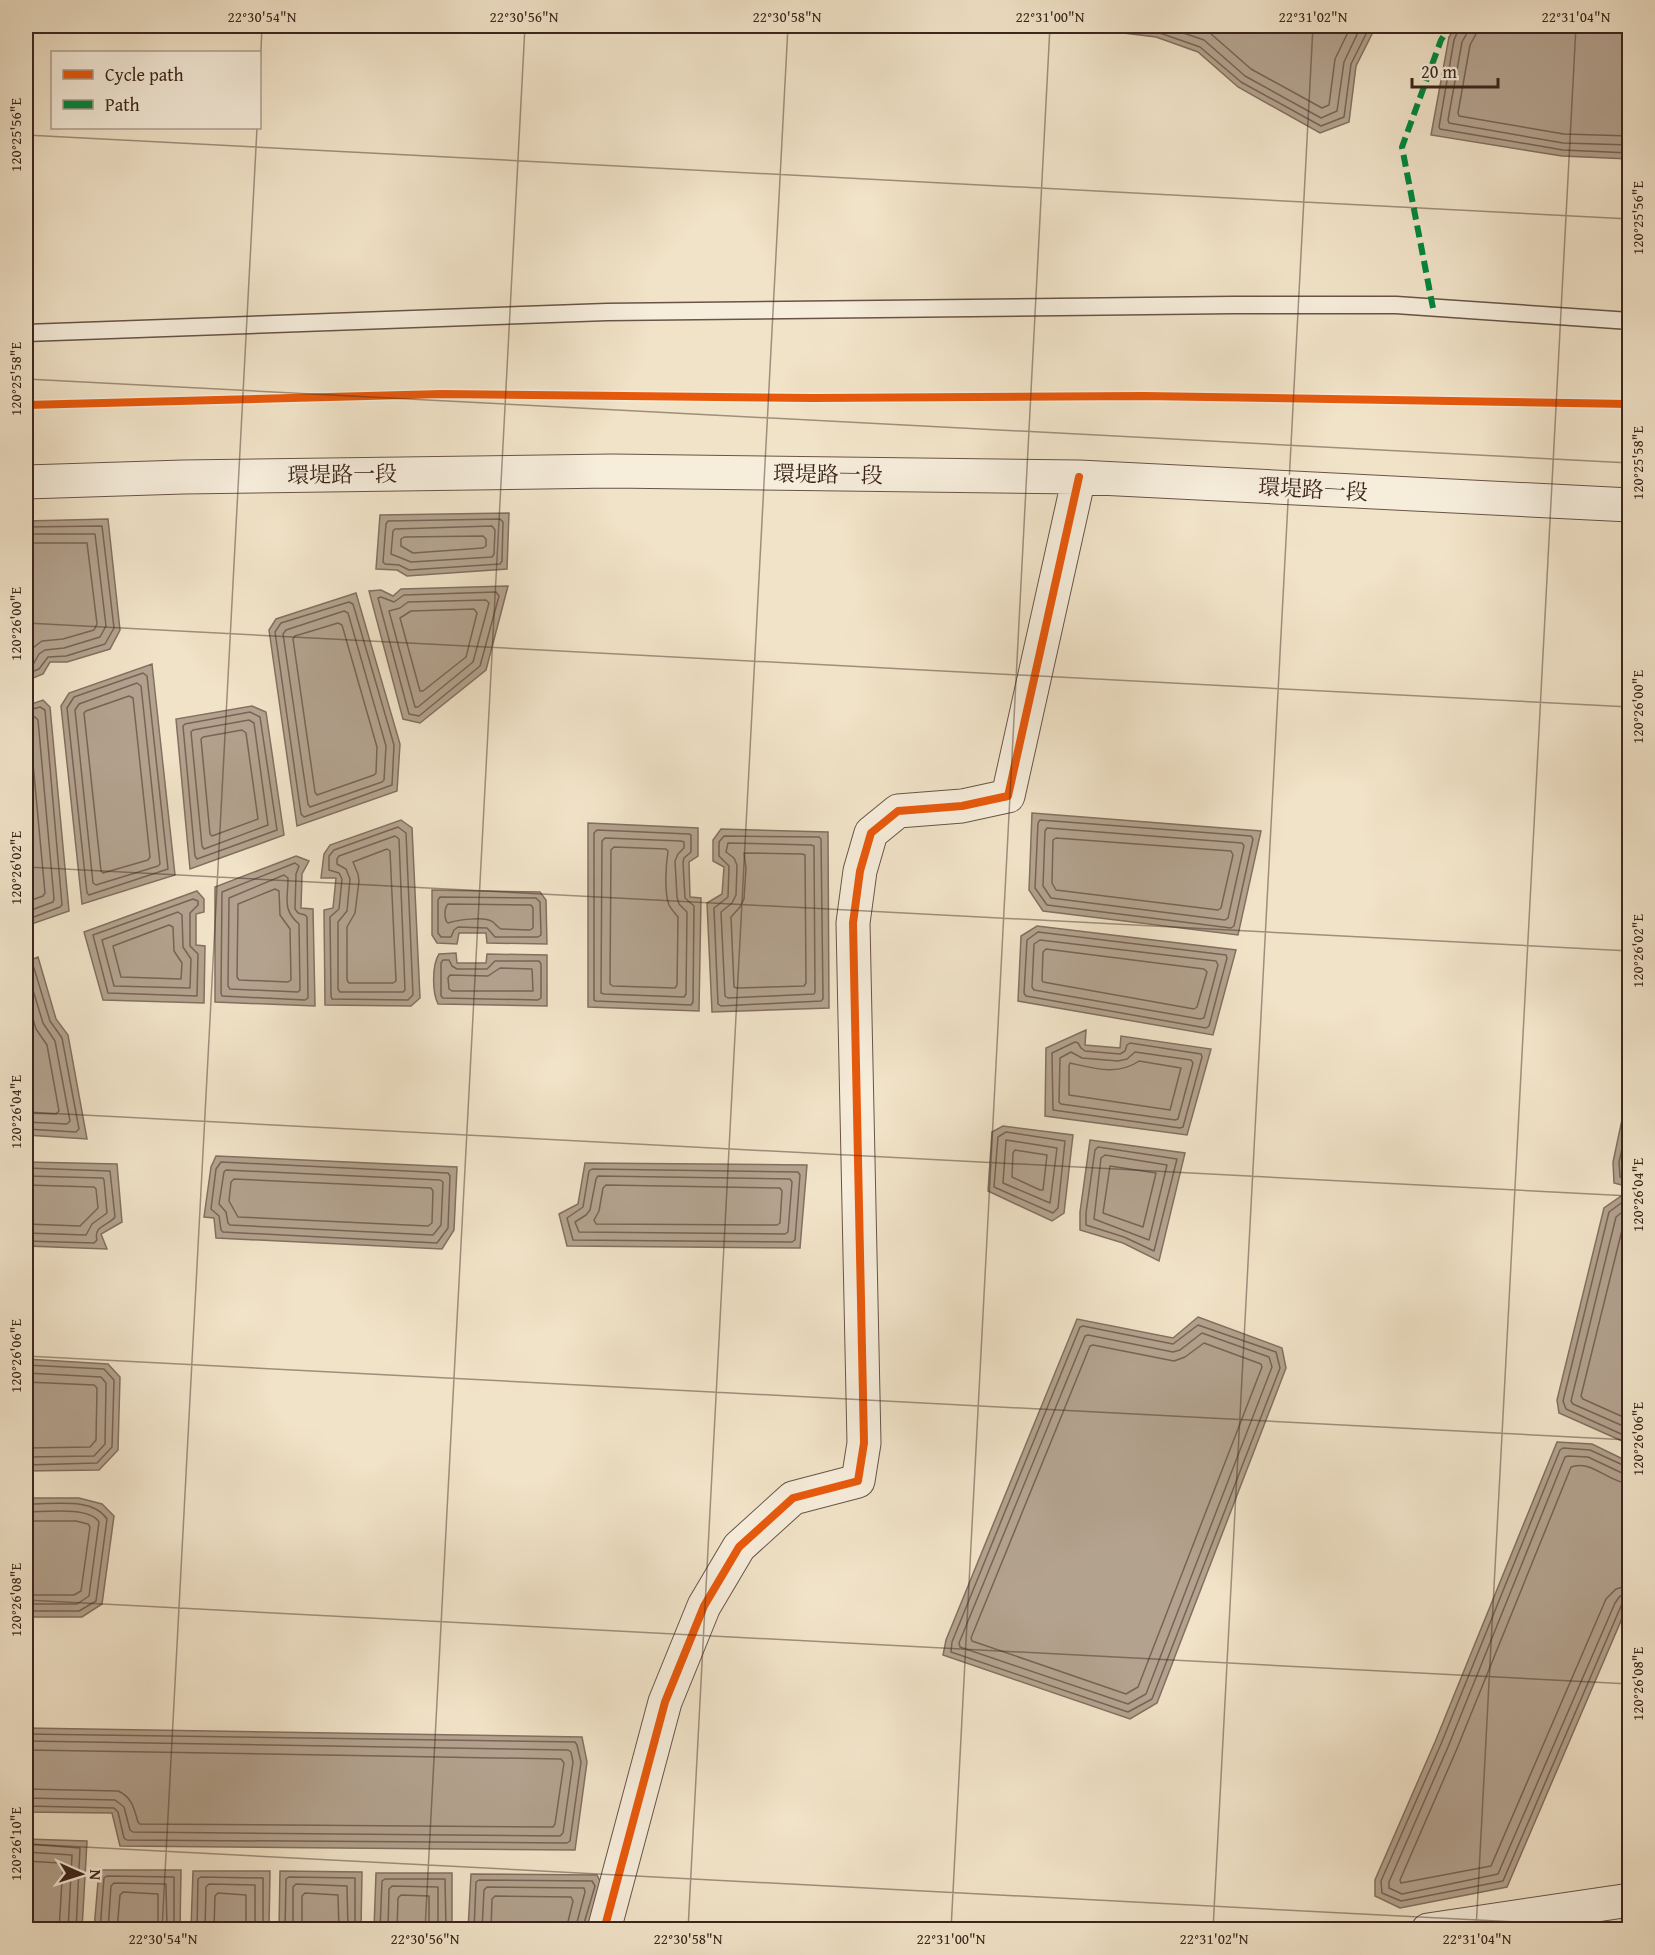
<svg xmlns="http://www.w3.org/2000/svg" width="1655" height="1955" viewBox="0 0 1655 1955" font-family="'Gentium Book Plus','Noto Serif TC',serif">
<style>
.water{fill:#b3a28e;stroke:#837060;stroke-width:1.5}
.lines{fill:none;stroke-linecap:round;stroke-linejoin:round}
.shore{stroke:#786455;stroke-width:1.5}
.service-casing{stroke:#695447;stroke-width:19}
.minor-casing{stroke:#695447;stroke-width:35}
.service{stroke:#f6eddb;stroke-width:16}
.minor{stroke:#f6eddb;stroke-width:33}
.quiet{stroke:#00873e;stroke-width:6;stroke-dasharray:12 6;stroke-linecap:butt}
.cycleway-casing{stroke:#f6eddb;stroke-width:11}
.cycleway{stroke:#e8590c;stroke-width:8}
.ticks{fill:none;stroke:#3c251c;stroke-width:1.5;stroke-opacity:0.45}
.labels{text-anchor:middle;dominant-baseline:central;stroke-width:6;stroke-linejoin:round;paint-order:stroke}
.street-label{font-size:22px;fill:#3c251c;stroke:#f6eddb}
.neatline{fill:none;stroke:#3c251c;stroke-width:2}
.ticks-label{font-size:15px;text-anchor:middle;fill:#3c251c}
</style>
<rect width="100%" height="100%" fill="#f1e3c8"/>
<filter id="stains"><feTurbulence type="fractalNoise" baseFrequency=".00333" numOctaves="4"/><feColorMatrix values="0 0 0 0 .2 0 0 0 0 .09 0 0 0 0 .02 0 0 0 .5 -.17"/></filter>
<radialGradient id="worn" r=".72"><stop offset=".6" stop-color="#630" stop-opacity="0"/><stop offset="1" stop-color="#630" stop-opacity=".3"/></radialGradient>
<path class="water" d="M1066 26H1376L1356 66 1349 122 1320 133 1238 87 1198 52 1156 37Z
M1456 26H1629V159L1562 156 1431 135 1449 37Z
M509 513 507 569 407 576 397 570 376 569 380 515Z
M108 519 120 630 110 649 67 662H50L43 674 26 681V521Z
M508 586 486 670 420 723 403 719 369 591 381 590 393 596 401 589Z
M356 593 400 744 397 791 297 826 269 630 276 619Z
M152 664 175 875 82 904 61 706 69 693Z
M43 700 50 707 69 911 26 926V706Z
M252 706 266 712 284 835 190 869 176 719Z
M1032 813 1261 831 1238 935 1043 911 1029 890Z
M401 820 412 828 420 998 411 1006 325 1005 324 910 333 908 336 878H321L324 854 330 845Z
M588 823 698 828V856L689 862 690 897 701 898 699 1011 588 1007Z
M721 829 828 832 829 1008 712 1012 707 903 722 894 724 867 713 861V840Z
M296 856 309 861 302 874 301 908 313 909 315 1006 215 1002V887Z
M432 890 540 892 546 900 547 944 487 943 486 933H459L457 944 437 943 432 935Z
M197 891 204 899V912L196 914V945L205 946 204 1003 103 1000 84 932Z
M1037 926 1236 950 1213 1035 1018 1001 1021 936Z
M456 953 457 963H486L487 954 547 955V1006L438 1004C432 992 432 965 439 954Z
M38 957 56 1019 68 1035 87 1139 26 1135V962Z
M1086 1030 1085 1045 1120 1048 1121 1036 1211 1049 1187 1135 1045 1116 1046 1048Z
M1629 1087 1630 1187H1629L1614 1183 1613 1162Z
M1003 1126 1073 1135 1064 1213 1052 1221 988 1191 992 1132Z
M1090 1140 1185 1153 1159 1261 1123 1243 1080 1230V1212Z
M216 1156 457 1167 454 1230 442 1249 216 1238 214 1218 204 1217 211 1167Z
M26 1162 117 1164 122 1222 101 1234 107 1249 26 1246Z
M585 1163 807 1165 800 1248 567 1246 559 1214 578 1204Z
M1624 1194 1630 1195 1629 1444 1559 1413 1557 1400 1604 1208Z
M1198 1317 1282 1348 1286 1368 1157 1703 1130 1719 943 1655 946 1640 1077 1319 1173 1338Z
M26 1359 108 1364 120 1377 118 1450 99 1470 26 1471Z
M1557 1442 1592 1444 1629 1462V1602L1507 1887 1400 1908 1375 1896V1880L1435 1742Z
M26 1498H79L102 1504 114 1516 102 1604 82 1617H26Z
M26 1728 582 1737 587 1762 575 1850 120 1846 112 1813 26 1812Z
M26 1839 87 1841 82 1929H26Z
M99 1870H181L180 1929H94Z
M193 1871H270L269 1929H191Z
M280 1871 362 1872 361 1929H279Z
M376 1873H452V1929H374Z
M471 1874 597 1875 602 1885 587 1929 468 1930Z"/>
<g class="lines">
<path class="shore" d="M1112 26 1157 32 1200 47 1241 82 1321 126 1344 117 1351 64 1370 26
M1163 26 1204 40 1245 76 1321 118 1337 111 1344 62 1361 26
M1190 26 1210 33 1251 69 1322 108 1329 105 1335 59 1351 26
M1460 26 1454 40 1439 127 1440 129 1563 150 1630 153
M1468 26 1467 33 1462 42 1448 120 1449 123 1563 143 1630 145
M1477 26 1476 34 1470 45 1458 113 1459 116 1564 134 1630 136
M500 519 503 522 502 561 500 564 409 570 399 565 385 564 383 562 386 524 388 521Z
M492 526 495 530 494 554 492 557 411 562 391 554 393 531 395 529Z
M26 527 102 526 114 628 105 644 66 656 48 657 39 669 26 674
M26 534H95L106 626 100 637 64 648 45 650 39 654 34 663 26 666
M483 536 486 539V546L483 548 413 553 401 546V539L404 537Z
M26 543H87L97 624 94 630 63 639 42 641 34 647 26 656
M496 592 499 596 480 666 419 716 409 714 378 598 381 597 394 602 404 595Z
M486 600 489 603 473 662 418 707H415L389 611 400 608 408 602Z
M349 602 353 604 394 745 392 785 304 817 301 814 275 632 281 623Z
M474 609 477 613 466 657 423 691H420L400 618 411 611Z
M344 611 348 613 386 746 384 780 382 782 310 807 308 804 283 634 286 630Z
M338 623 342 625 377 747 376 773 374 775 317 795 315 792 293 639 295 636Z
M143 673 147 676 168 869 89 895 87 893 67 708 74 697Z
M137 683 141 686 160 864 158 866 96 885 93 883 75 710 79 704Z
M129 696 133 698 150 857 148 860 103 873 101 871 84 713 86 711Z
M26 711 40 707 45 710 62 905 60 907 26 920
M250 712 260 717 277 830 197 859 195 856 183 726 185 724Z
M26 719 35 717 38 720 54 899 53 902 26 912
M249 720 254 723 268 825 204 849 202 846 191 732 193 730Z
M26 728 30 731 45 893 43 896 26 902
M242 730 246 733 258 819 212 836 210 834 201 739 203 737Z
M1040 820 1251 836 1253 839 1234 926 1231 928 1047 905 1035 888 1038 823Z
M398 827 406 833 413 995 408 1000 332 999 331 996 330 917 339 909 342 879 339 873 329 870V856L334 850Z
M1047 828 1242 843 1244 846 1228 918 1225 920 1051 898 1043 886 1045 831Z
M597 830 689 834 691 835V852L684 858 683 863 685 898 694 906 693 1002 691 1005 596 1001 594 1000V833Z
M395 836 399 839 405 990 403 992H340L338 989V922L347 911 350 879 346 869 337 864V859L339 856Z
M724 836 819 837 821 839 823 999 821 1001 721 1006 718 1004 714 908 728 897 729 866 719 856V842Z
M605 838 681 841 684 842V848L678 854 675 861 677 897 679 904 687 912 686 994 684 997 604 994 601 993 602 841Z
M1056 838 1231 851 1233 855 1221 908 1218 910 1056 890 1052 883 1053 840Z
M728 843 811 845 814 846 815 992 814 994 728 998 725 996 721 912 732 903 736 895 737 865 734 858 726 852Z
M614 847 666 849 668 851C666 864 664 892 669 905 671 909 675 913 678 917L677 985 675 988 613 986 610 984 611 850Z
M387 849 390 851 396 981 393 983H349L347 980V927L355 913 359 881 358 874 353 862Z
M744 853 802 854 805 855 806 983 804 986 737 988 734 987 731 917 740 907 744 899 746 868Z
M295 863 299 866 296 874 295 909 298 913 305 915 307 917 308 998 305 1000 222 996 221 993 222 892Z
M284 875 288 878C288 900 282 909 299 924L300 990 298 992 230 989 228 986 229 898Z
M275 889 279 891 280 915 290 929 291 980 288 982 239 980 237 977 238 904Z
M440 897 536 898 540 902 541 935 538 937H495L487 928 458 927 454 930 451 937H441L438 933V900Z
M193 899 198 901V905L190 913V946L198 954 197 996 108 993 93 935Z
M448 904 531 905 533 908V928L530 930 501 929C500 929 494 923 493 922 484 916 457 920 448 923 444 920 444 908 448 904Z
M178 912 182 915 183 947 191 959 190 988 114 986 102 940Z
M169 925 173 927 174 951 182 963 181 979 121 977 113 946Z
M1038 932 1226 955 1227 958 1209 1026 1206 1028 1026 996 1024 993 1027 940Z
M1040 940 1216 961 1218 965 1204 1018 1200 1019 1034 990 1032 987 1034 944Z
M1046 949 1204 969 1207 972 1197 1007 1194 1009 1043 982 1042 980 1043 952Z
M443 960H449L452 966 457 969H487L495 961H539L541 964V998L538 1000 443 998 441 996V963Z
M26 967 32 966 34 968 50 1021 62 1038 79 1129 76 1132 26 1129
M500 968 532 969 533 991H452L449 989 448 978 450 975 488 976Z
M26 975 29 977 43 1023 55 1041 70 1121 67 1124 26 1122
M26 995 36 1029 47 1045 59 1111 56 1114 26 1113
M1075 1042 1078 1043 1081 1048 1085 1051 1120 1054 1125 1051 1127 1045 1130 1043 1201 1054 1202 1057 1183 1127 1180 1128 1053 1110 1052 1053Z
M1071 1052 1082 1058 1118 1061 1127 1059 1135 1052 1191 1060 1193 1063 1178 1119 1175 1120 1061 1104 1059 1102 1060 1058Z
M1139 1061 1181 1068 1170 1110 1069 1095V1066L1070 1063C1093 1068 1118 1076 1139 1061Z
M1630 1114 1619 1162 1620 1177 1630 1181
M1006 1132 1065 1141 1058 1208 1053 1213 994 1187 998 1137Z
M1006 1140 1057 1148 1050 1203 1003 1183Z
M1098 1147 1177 1159 1154 1251 1124 1237 1086 1225V1213L1095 1150Z
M1015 1150 1047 1155 1043 1190H1040L1012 1177 1013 1153Z
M1105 1155 1167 1165 1149 1240 1094 1219 1101 1158Z
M221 1162 448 1173 450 1176 448 1228 437 1243 223 1232 221 1230 219 1216 211 1209 216 1169Z
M1110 1166 1156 1173 1143 1227 1103 1213Z
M26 1168 110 1171 115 1217C108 1226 93 1226 97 1240L94 1243 26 1241
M592 1169 798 1172 800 1175 795 1240 792 1242 573 1240 567 1218 583 1207 589 1171Z
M226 1170 440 1180 443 1182 441 1225 433 1235 230 1225 228 1223 226 1212 219 1204 224 1172Z
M26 1176 103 1178 104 1180 107 1213 92 1224 86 1235 26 1233
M598 1176 790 1179 792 1182 788 1232 785 1234 579 1232 575 1222 586 1215 590 1210 596 1179Z
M234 1179 431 1188 433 1191 432 1223 428 1226 238 1217 229 1201 231 1182Z
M26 1185 94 1187 96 1189 98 1208 80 1226 26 1224
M606 1185 780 1188 782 1191 780 1223 777 1225 596 1224 594 1220 599 1211 603 1188Z
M1630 1201H1624L1609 1212 1563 1401 1566 1409 1630 1438
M1630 1208 1626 1209 1616 1217 1571 1401 1573 1404 1630 1429
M1630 1217 1624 1222 1581 1396 1583 1399 1630 1420
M1198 1325 1276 1352 1280 1368 1152 1699 1128 1712 951 1652 952 1642 1080 1327 1083 1326 1173 1344Z
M1202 1333 1269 1357 1272 1367 1146 1694 1128 1704 960 1647 959 1643 1085 1336 1088 1335 1173 1352 1180 1350Z
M1204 1343 1261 1364 1262 1367 1138 1687 1126 1694 972 1641 971 1638 1090 1346 1093 1345 1174 1361 1185 1357Z
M26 1365 104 1369 114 1380 112 1447 97 1463 26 1465
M26 1373 101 1377 106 1383 105 1444 94 1456 26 1457
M26 1382 94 1385 97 1388 96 1440 90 1447 26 1448
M1630 1467 1625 1466 1590 1450 1563 1448 1560 1450 1441 1744 1381 1881 1382 1893 1401 1901 1503 1881 1621 1606 1624 1603 1630 1602
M1630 1474 1622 1473 1588 1457 1568 1456 1565 1457 1448 1747 1389 1882V1888L1402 1894 1498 1874 1615 1603 1620 1596 1630 1594
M1630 1484C1609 1483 1591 1459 1571 1467L1456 1751 1400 1880 1401 1883 1491 1866 1606 1599 1616 1589 1630 1585
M26 1504C50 1505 92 1496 107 1519L96 1601 79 1611H26
M26 1512C44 1512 89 1506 99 1522L89 1596 77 1604H26
M26 1521H76L88 1524 90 1527 81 1591 74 1595H26
M26 1734 575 1742 577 1745 581 1762 570 1841 567 1843 127 1840 124 1838 118 1812 114 1808 26 1806
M26 1741 568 1750 571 1752 573 1762 563 1833 560 1836 133 1832 130 1830 124 1807 115 1800 26 1798
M26 1750 561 1759 564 1763 555 1824 553 1827 140 1824 138 1822C134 1808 132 1797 118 1791L26 1789
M26 1844 80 1848 76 1930
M26 1852 72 1855 68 1930
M26 1861 60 1863 63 1864 59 1930
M100 1930 104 1878 107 1876 174 1877V1930
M108 1930 111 1886 114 1883 166 1884 167 1930
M117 1930 120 1895 123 1892 158 1894V1930
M197 1930 198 1879 201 1877 263 1878V1930
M205 1930 206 1887 209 1884 255 1885V1930
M214 1930 215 1896 218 1893 246 1895V1930
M285 1930 286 1879 289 1877 355 1878V1930
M293 1930V1887L296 1884 347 1886 348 1930
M302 1930V1896L305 1893 338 1895 339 1930
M380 1930 382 1881 385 1879H445L446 1930
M388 1930 389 1889 392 1886 438 1887V1930
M397 1930 398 1898 401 1895 429 1896V1930
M474 1930 476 1882 479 1880 592 1881 595 1886 582 1930
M482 1930 484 1890 487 1887 584 1888 585 1892 575 1930
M491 1930 492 1899 495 1896 571 1897 573 1901 566 1930"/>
<g class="service-casing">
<path id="service" d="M26 333 607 312 1233 305H1396L1630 321"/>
</g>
<g class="minor-casing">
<path id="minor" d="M26 482 183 477 612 471 1079 477 1630 505
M604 1930 665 1702 704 1606 739 1547 793 1498 858 1481 864 1443 853 923 860 871 871 833 898 811 962 806 1008 796 1079 477
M1428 1930 1630 1900"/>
</g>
<use href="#service" class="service"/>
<use href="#minor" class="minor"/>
<path class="quiet" d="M1433 308 1402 147 1441 40 1450 26"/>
<g class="cycleway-casing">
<path id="cycleway" d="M26 405 442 394 813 398 1144 396 1630 404
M604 1930 665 1702 704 1606 739 1547 793 1498 858 1481 864 1443 853 923 860 871 871 833 898 811 962 806 1008 796 1079 477"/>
</g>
<use href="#cycleway" class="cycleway"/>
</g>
<path class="ticks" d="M260 72 262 26M26 135 1630 219M26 379 1630 463M26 623 1630 707M26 867 1630 951M26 1112 1630 1196M26 1356 1630 1440M26 1600 1630 1684M26 1844 1630 1928M162 1930 257 128M425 1930 525 26M688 1930 788 26M951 1930 1050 26M1213 1930 1313 26M1476 1930 1576 26"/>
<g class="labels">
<g class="street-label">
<text transform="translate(342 474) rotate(-1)">環堤路一段</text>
<text transform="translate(828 474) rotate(1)">環堤路一段</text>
<text transform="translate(1313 489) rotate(3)">環堤路一段</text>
</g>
</g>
<rect width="1655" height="1955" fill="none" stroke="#f1e3c8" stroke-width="66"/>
<rect x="51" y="51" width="210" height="78" fill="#f6eddb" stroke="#ac9d8f" stroke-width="1.5"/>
<rect x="63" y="70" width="30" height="9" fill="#e8590c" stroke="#ac9d8f" stroke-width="1.5"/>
<text x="105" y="81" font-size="18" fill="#3c251c">Cycle path</text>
<rect x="63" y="100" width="30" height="9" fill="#00873e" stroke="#ac9d8f" stroke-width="1.5"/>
<text x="105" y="111" font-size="18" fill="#3c251c">Path</text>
<g transform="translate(81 1874) rotate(93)" stroke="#f6eddb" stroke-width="4.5" paint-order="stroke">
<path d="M0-4.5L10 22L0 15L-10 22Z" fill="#3c251c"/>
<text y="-9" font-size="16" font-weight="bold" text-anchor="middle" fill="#3c251c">N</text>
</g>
<path d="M1412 78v9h86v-9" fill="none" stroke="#3c251c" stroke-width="3"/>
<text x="1421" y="78" font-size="18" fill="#3c251c" stroke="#f6eddb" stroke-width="4.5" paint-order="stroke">20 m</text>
<rect x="33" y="33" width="1589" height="1889" class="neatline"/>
<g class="ticks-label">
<text x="262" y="22">22°30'54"N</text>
<text x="524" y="22">22°30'56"N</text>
<text x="787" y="22">22°30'58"N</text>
<text x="1050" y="22">22°31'00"N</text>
<text x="1313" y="22">22°31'02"N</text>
<text x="1576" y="22">22°31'04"N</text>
<text transform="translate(16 135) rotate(-90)" y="5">120°25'56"E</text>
<text transform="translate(1638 218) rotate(-90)" y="5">120°25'56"E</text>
<text transform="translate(16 379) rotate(-90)" y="5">120°25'58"E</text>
<text transform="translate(1638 463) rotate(-90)" y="5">120°25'58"E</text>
<text transform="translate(16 624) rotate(-90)" y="5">120°26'00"E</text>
<text transform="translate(1638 707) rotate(-90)" y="5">120°26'00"E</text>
<text transform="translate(16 868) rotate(-90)" y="5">120°26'02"E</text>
<text transform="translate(1638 951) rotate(-90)" y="5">120°26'02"E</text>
<text transform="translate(16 1112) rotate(-90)" y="5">120°26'04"E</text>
<text transform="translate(1638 1195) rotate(-90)" y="5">120°26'04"E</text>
<text transform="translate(16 1356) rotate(-90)" y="5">120°26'06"E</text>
<text transform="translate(1638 1439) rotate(-90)" y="5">120°26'06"E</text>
<text transform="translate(16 1600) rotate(-90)" y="5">120°26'08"E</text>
<text transform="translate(1638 1684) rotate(-90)" y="5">120°26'08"E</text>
<text transform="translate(16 1844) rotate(-90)" y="5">120°26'10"E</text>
<text x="163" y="1944">22°30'54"N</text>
<text x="425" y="1944">22°30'56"N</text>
<text x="688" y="1944">22°30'58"N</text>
<text x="951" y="1944">22°31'00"N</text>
<text x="1214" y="1944">22°31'02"N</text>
<text x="1477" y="1944">22°31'04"N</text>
</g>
<rect width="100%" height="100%" filter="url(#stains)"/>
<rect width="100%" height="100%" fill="url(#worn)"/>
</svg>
